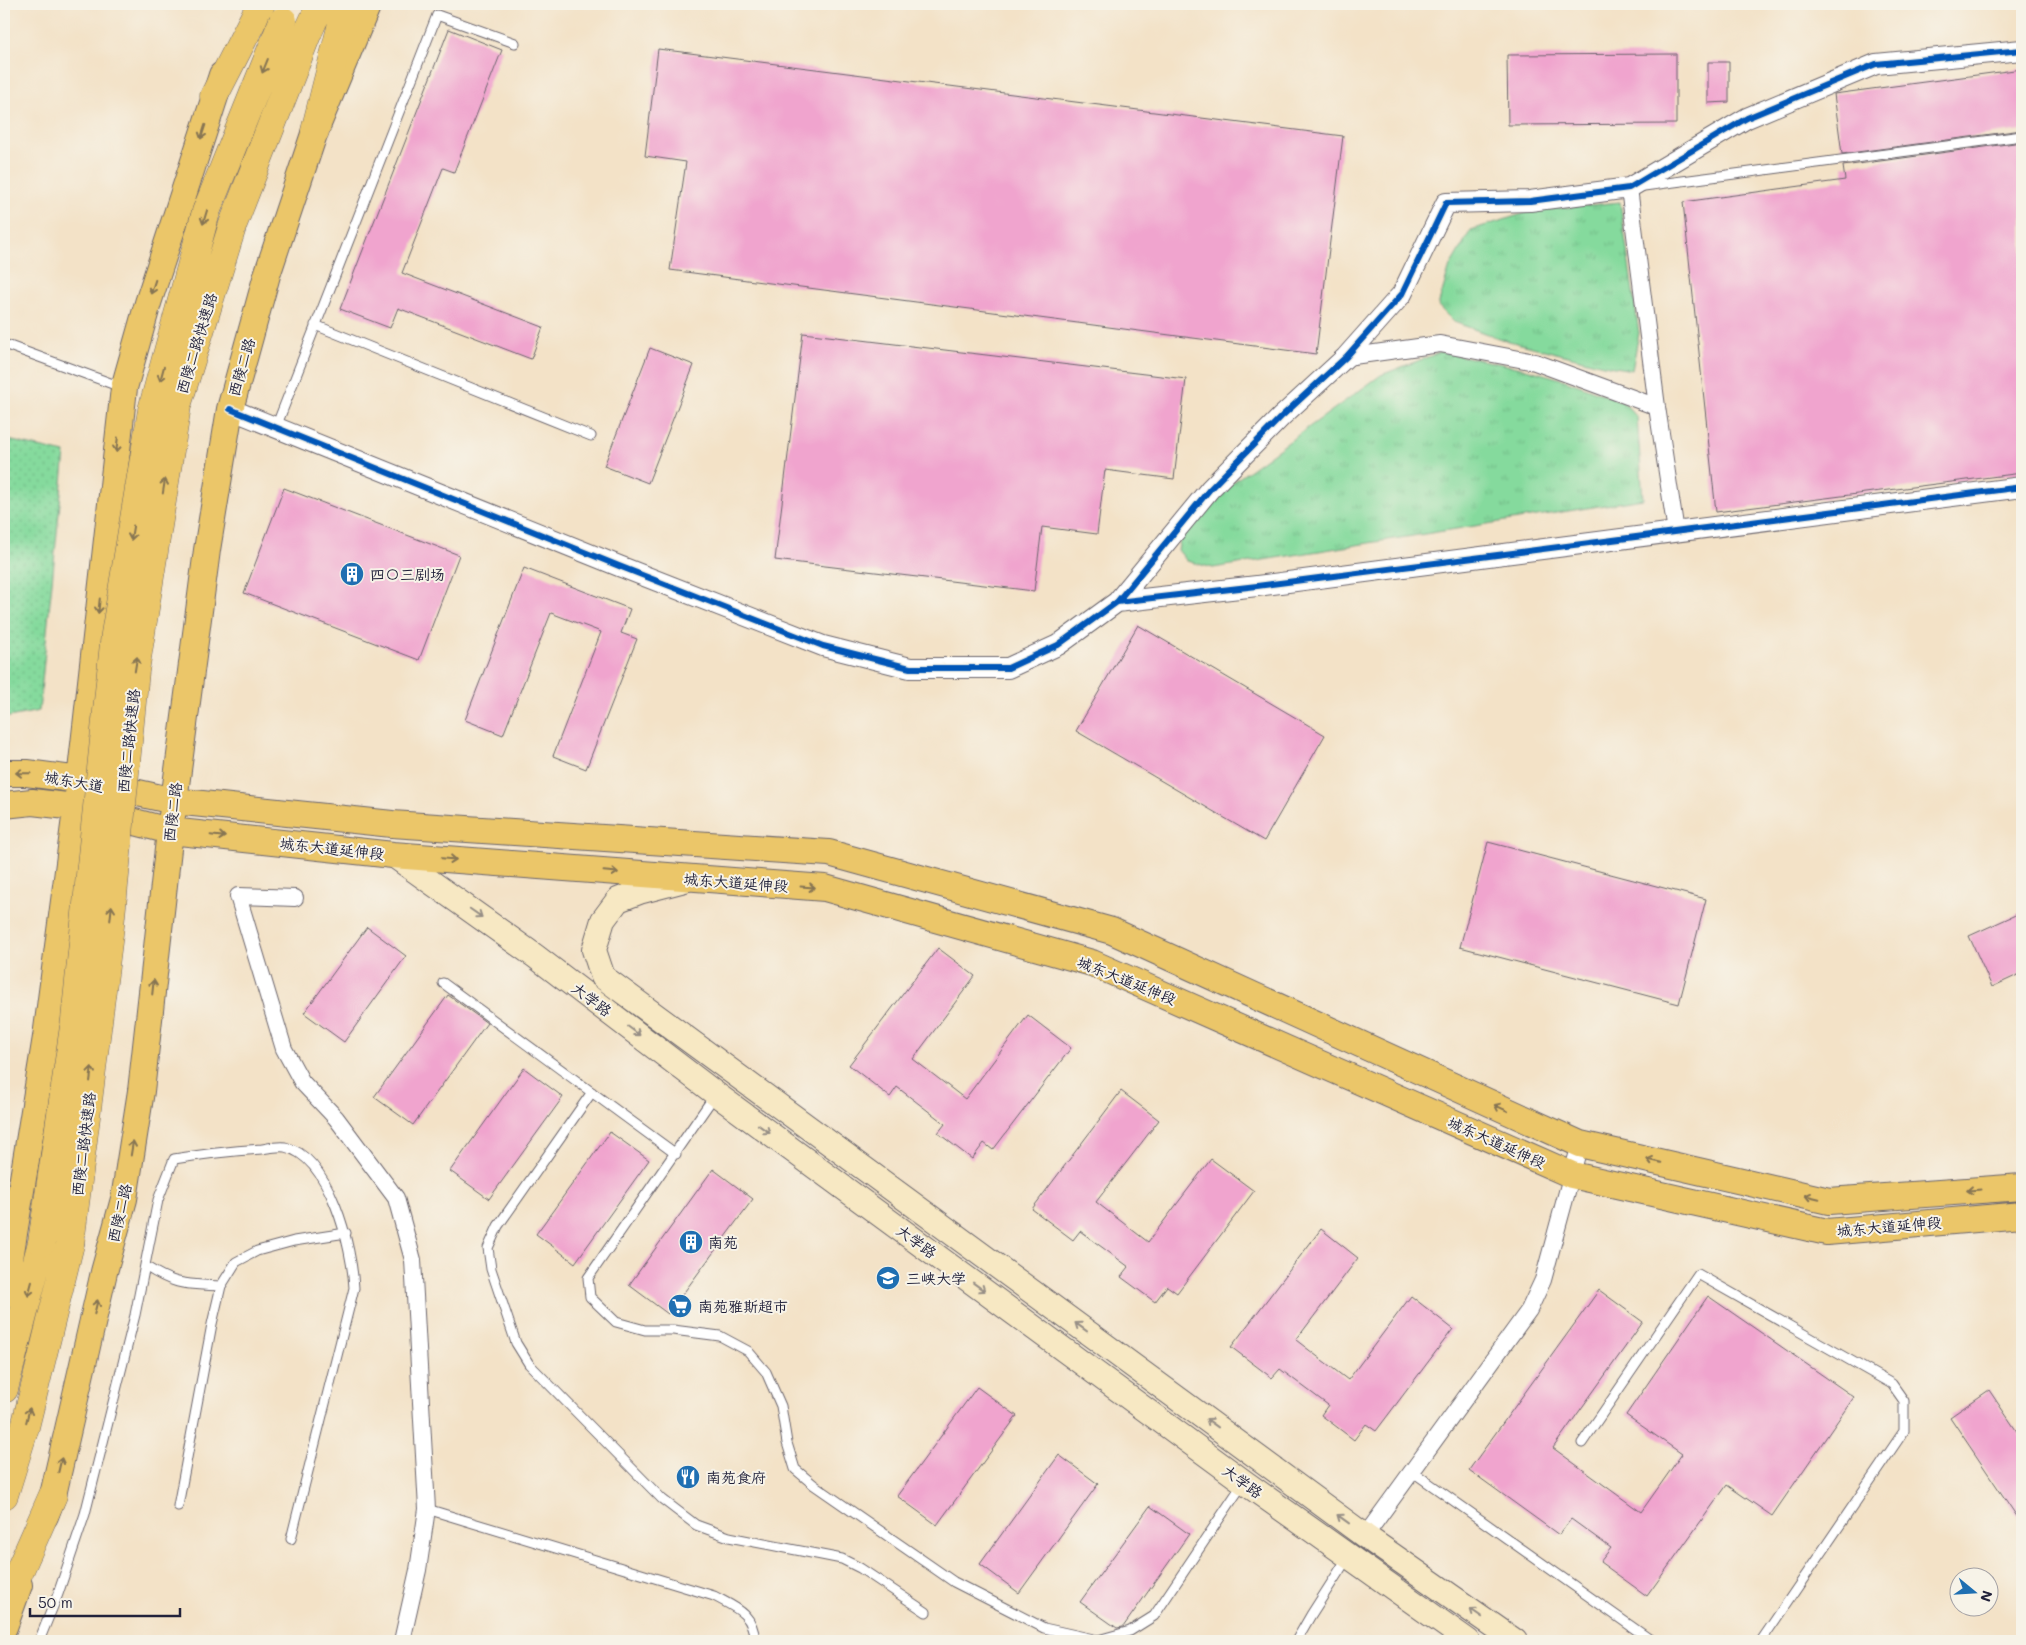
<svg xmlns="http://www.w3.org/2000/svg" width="2026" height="1645" viewBox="0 0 2026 1645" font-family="Mali,'LXGW WenKai TC',sans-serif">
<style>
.grass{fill:url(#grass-tufts);stroke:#547e6c}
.park{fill:url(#park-dots);stroke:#547e6c}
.building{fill:#f0a4ce}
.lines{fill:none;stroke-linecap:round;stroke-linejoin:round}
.service-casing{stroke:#6b656c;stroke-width:11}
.minor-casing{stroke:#6b656c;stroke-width:18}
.tertiary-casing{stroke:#6b656c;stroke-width:22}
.secondary-casing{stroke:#6b656c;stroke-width:26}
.primary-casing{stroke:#6b656c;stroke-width:28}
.trunk-casing{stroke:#6b656c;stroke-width:29}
.service{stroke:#fff;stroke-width:9}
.minor{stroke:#fff;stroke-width:16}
.tertiary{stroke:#fff;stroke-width:20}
.secondary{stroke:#f7e8c3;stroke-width:24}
.primary{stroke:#ebc669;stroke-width:26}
.trunk{stroke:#ebc669;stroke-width:28}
.trunk-bridge-casing{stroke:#6b656c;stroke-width:29;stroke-linecap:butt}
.trunk-bridge{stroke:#ebc669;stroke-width:28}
.cycleway-casing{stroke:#f7f3e8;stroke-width:9}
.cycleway{stroke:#0057b8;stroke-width:6}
.oneway{stroke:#867452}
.oneway2{stroke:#978f86}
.labels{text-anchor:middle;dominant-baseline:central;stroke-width:4;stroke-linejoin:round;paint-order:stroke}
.street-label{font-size:15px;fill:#22223b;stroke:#f7f3e8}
.poi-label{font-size:15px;fill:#22223b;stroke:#f7f3e8;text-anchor:start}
</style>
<defs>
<pattern id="grass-tufts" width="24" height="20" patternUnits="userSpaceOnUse" patternTransform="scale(1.25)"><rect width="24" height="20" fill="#85da9d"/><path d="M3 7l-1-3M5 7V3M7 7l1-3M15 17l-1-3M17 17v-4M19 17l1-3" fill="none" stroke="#73bb88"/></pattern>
<pattern id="park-dots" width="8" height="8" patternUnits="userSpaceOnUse" patternTransform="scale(1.25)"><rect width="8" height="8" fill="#85da9d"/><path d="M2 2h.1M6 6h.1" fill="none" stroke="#73bb88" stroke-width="1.8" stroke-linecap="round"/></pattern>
</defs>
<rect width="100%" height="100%" fill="#f7f3e8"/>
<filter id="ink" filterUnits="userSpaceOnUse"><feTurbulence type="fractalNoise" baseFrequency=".02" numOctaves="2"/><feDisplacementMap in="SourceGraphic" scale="10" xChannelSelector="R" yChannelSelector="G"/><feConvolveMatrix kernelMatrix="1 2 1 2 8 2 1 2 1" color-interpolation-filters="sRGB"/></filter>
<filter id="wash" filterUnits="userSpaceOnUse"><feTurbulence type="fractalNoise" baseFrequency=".0096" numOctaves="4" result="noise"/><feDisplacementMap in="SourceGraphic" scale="20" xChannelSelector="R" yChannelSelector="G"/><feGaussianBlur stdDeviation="1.12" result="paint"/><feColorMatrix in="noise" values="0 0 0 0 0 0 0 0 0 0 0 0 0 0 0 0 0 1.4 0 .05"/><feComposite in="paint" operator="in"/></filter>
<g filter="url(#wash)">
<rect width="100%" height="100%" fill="#f3e2c7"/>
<path class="grass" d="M1620 202 1639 333 1632 370 1603 365 1501 339 1454 322 1438 306 1450 266 1471 230 1532 211Z
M1441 352 1522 368 1565 380 1623 402 1637 417 1643 499 1213 568 1187 561 1178 550 1181 536 1218 493 1381 375Z"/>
<path class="park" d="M4 439 65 453 39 711 4 718Z"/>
<g id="blocks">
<path class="building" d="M449 29 502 50 454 172 443 168 402 273 543 327 531 359 398 308 390 328 340 309Z
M658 49 1343 136 1316 354 670 270 686 162 645 156Z
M1676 54V124L1508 125 1507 55Z
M1708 62H1729V102L1708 103Z
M2022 69V130L1842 154 1834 94Z
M2022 142V473L1716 512 1683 202 1845 180 1843 166Z
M803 333 1186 379 1174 479 1105 470 1097 534 1042 527 1034 591 775 560Z
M650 348 694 365 648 483 604 466Z
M284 488 459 555 419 660 244 593Z
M524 568 630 609 621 633 637 639 586 769 553 756 601 632 551 613 503 735 465 720Z
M1138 625 1325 735 1264 841 1076 731Z
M1488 842 1706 899 1679 1004 1460 947Z
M2022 912V973L1992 987 1969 936Z
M367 927 406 956 344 1042 304 1013Z
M938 948 975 976 913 1059 965 1099 1028 1015 1071 1048 993 1150 984 1143 972 1159 938 1133 945 1124 897 1087 890 1097 849 1065Z
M448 995 487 1023 413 1125 374 1097Z
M524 1068 563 1097 489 1199 450 1171Z
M1121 1091 1159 1120 1096 1202 1148 1242 1211 1159 1254 1191 1177 1293 1167 1286 1155 1302 1121 1277 1129 1267 1099 1245 1080 1231 1073 1240 1032 1209Z
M610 1132 649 1160 575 1263 536 1234Z
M713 1169 753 1199 668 1314 629 1285Z
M1321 1229 1358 1258 1296 1340 1348 1380 1411 1296 1453 1329 1376 1431 1366 1424 1354 1440 1321 1415 1328 1405 1280 1369 1272 1378 1231 1347Z
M1599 1290 1643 1322 1553 1448 1641 1512 1682 1454 1626 1415 1708 1296 1854 1397 1772 1516 1727 1485 1647 1596 1600 1562 1611 1548 1571 1519 1559 1535 1469 1470Z
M977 1387 1017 1416 937 1525 897 1496Z
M1989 1390 2022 1439V1524L1950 1417Z
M1059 1455 1098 1484 1019 1593 980 1564Z
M1150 1506 1189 1534 1123 1627 1117 1628 1080 1602Z"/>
</g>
</g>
<g filter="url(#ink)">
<use href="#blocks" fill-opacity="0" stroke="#6b656c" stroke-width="1"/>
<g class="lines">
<g class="service-casing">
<path id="service" d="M1644 186 2022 136
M315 325 591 436
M4 344 121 387
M276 427 437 15 515 43
M443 983 676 1154
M592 1092 498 1226 488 1248 491 1269 516 1343 529 1364 662 1499 696 1525 729 1537 842 1559 860 1568 926 1612
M715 1095 588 1278 590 1297 616 1322 645 1330H673L720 1336 748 1351 766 1372 781 1406 787 1443 795 1469 814 1485 954 1582 1044 1628 1098 1640 1130 1631 1154 1616 1244 1482
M145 1266C176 1286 185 1284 221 1286
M1582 1443 1698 1274 1892 1384 1904 1401V1431L1761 1641
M1413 1472 1652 1641
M178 1506 212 1324 221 1286 236 1262 257 1251 294 1241 346 1233
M427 1509 714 1596C736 1608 753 1613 755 1641
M39 1641 58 1594 85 1514 135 1315 158 1200 174 1159C203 1154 232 1151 262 1149 268 1148 278 1146 285 1147 330 1157 352 1247 354 1288L291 1539
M1296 1641 1311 1615 1348 1557"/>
</g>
<g class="minor-casing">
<path id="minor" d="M1629 188 1657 407 1676 532
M1346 357 1440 344 1535 362 1657 407
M295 898 238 896 284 1049 302 1082 336 1118 396 1198 413 1260 427 1509 418 1570 402 1641
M1365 1536 1529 1310 1543 1280 1580 1144"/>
</g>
<g class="tertiary-casing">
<path id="tertiary" d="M230 409 619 566 823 646 910 668H1008L1058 645 1117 602 1210 489 1282 416 1346 357 1402 294 1446 203 1530 201 1629 188 1747 118 1876 64 2022 50
M1117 602 1257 586 2022 487"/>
</g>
<g class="secondary-casing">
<path id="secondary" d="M393 855 535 956 716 1094 1244 1482 1468 1641
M685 880 639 892 618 900 603 920 594 950 603 977 1365 1536 1515 1641"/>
</g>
<g class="primary-casing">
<path id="primary" d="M4 773H27L80 780 174 801 392 824 829 853 1112 931 1580 1144 1829 1201 2022 1187
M4 805 32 802 76 807 170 831 393 855 825 888 1092 963 1572 1175 1827 1232 2022 1215
M4 1295 46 1037 80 780 124 388 148 303 222 75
M45 1516 53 1495 104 1272 124 1199 141 1091 170 831 207 550 230 409 267 275 315 131 368 4
M4 1627 19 1585"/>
</g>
<g class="trunk-casing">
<path id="trunk" d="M308 32 321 4
M214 96 261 4
M315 131 347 4
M4 1389 42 1242
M4 1495 25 1427 70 1244
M4 1606 53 1495"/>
</g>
<use href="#service" class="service"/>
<use href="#minor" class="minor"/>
<use href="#tertiary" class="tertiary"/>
<use href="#secondary" class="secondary"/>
<use href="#primary" class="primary"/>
<use href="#trunk" class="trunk"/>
<g class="trunk-bridge-casing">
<path id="trunk-bridge" d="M42 1242 75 1020 115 634 152 410 206 212 283 21
M70 1244 110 926 135 671 177 406 233 224 308 32"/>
</g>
<use href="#trunk-bridge" class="trunk-bridge"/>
<g class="cycleway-casing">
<path id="cycleway" d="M230 409 619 566 823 646 910 668H1008L1058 645 1117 602 1210 489 1282 416 1346 357 1402 294 1446 203 1530 201 1629 188 1747 118 1876 64 2022 50
M1117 602 1257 586 2022 487"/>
</g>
<use href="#cycleway" class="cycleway"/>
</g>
<defs><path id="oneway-shaft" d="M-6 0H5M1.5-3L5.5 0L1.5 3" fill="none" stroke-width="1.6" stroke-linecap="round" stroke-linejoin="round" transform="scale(1.25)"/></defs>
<g class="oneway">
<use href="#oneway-shaft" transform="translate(265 66) rotate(112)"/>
<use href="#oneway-shaft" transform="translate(203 132) rotate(108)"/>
<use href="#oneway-shaft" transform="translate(205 217) rotate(107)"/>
<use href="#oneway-shaft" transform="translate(153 287) rotate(108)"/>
<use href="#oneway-shaft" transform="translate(162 374) rotate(105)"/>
<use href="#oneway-shaft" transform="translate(117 445) rotate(96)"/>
<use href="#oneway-shaft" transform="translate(164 486) rotate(-81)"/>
<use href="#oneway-shaft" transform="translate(132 533) rotate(99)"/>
<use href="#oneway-shaft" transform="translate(99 606) rotate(96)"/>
<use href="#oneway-shaft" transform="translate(136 664) rotate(-81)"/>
<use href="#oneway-shaft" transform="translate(23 773) rotate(-179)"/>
<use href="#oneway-shaft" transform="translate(218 836) rotate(6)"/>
<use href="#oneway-shaft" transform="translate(449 859) rotate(5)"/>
<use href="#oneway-shaft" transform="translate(611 872) rotate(5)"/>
<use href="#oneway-shaft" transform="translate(808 887) rotate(4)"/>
<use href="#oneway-shaft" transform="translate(111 913) rotate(-84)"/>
<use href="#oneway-shaft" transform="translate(153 987) rotate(-84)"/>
<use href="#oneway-shaft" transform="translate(91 1074) rotate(-83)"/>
<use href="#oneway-shaft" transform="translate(1501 1108) rotate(-155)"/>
<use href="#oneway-shaft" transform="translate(132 1148) rotate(-81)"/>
<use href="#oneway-shaft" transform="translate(1654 1161) rotate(-167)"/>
<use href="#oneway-shaft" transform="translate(1974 1190) rotate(176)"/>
<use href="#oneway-shaft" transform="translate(1812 1197) rotate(-167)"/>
<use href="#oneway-shaft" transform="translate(30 1289) rotate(105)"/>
<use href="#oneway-shaft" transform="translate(96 1307) rotate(-77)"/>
<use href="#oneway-shaft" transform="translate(28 1415) rotate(-76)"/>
<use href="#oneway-shaft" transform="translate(60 1465) rotate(-77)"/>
</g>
<g class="oneway2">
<use href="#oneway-shaft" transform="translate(476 913) rotate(35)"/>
<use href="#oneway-shaft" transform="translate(634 1031) rotate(37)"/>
<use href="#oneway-shaft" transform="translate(764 1129) rotate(36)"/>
<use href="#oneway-shaft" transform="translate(979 1287) rotate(36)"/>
<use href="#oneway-shaft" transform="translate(1081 1327) rotate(-144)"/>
<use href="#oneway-shaft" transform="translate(1212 1423) rotate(-144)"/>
<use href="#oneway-shaft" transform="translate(1343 1519) rotate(-144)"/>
<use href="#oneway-shaft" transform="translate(1476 1613) rotate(-145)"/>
</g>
</g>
<defs>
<g id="building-disc" transform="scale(1.25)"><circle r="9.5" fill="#1f6fb2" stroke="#f7f3e8"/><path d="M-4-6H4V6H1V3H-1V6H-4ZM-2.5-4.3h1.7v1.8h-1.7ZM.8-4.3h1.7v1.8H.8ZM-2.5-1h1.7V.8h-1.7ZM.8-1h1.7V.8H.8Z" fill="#fff"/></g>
<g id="university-disc" transform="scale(1.25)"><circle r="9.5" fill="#1f6fb2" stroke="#f7f3e8"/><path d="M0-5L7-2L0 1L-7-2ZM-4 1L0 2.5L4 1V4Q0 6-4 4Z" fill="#fff"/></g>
<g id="supermarket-disc" transform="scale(1.25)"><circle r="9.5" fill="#1f6fb2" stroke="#f7f3e8"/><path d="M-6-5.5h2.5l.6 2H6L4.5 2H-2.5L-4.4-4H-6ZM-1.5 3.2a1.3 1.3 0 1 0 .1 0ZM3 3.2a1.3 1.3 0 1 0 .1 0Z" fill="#fff"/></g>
<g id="restaurant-disc" transform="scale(1.25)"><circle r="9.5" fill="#1f6fb2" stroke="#f7f3e8"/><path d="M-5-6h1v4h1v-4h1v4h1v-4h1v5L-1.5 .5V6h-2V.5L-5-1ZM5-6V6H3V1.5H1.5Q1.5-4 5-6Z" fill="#fff"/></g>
</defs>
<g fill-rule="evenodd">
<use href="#building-disc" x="352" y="574"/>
<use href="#building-disc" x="691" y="1242"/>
<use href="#university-disc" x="888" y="1278"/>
<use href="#supermarket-disc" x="680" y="1306"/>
<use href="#restaurant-disc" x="688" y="1477"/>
</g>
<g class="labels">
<g class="street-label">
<text transform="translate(196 343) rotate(-73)">西陵二路快速路</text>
<text transform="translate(241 367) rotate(-74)">西陵二路</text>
<text transform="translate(128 741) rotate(-84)">西陵二路快速路</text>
<text transform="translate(74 781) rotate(10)">城东大道</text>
<text transform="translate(172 812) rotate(-83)">西陵二路</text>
<text transform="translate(332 848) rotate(6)">城东大道延伸段</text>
<text transform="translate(736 882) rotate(4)">城东大道延伸段</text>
<text transform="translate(1127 980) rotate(22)">城东大道延伸段</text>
<text transform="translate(592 999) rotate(37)">大学路</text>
<text transform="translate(1497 1142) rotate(24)">城东大道延伸段</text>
<text transform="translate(83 1144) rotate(-83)">西陵二路快速路</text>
<text transform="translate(119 1213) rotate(-77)">西陵二路</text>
<text transform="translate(1889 1226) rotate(-5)">城东大道延伸段</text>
<text transform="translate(917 1241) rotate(36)">大学路</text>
<text transform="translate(1243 1481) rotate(36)">大学路</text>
</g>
<g class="poi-label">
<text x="370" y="574">四〇三剧场</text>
<text x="708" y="1242">南苑</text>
<text x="906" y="1278">三峡大学</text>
<text x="698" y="1306">南苑雅斯超市</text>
<text x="706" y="1477">南苑食府</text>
</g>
</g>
<rect width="2026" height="1645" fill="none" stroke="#f7f3e8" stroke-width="20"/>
<g transform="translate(1974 1592) rotate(108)"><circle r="24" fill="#f7f3e8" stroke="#a29fa3"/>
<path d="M0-4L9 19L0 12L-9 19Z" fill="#1f6fb2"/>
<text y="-8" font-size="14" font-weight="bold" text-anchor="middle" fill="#22223b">N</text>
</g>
<path d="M30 1608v8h150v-8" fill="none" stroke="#22223b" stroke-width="2.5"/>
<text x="38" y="1608" font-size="15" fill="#22223b" stroke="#f7f3e8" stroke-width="4" paint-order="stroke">50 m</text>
</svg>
